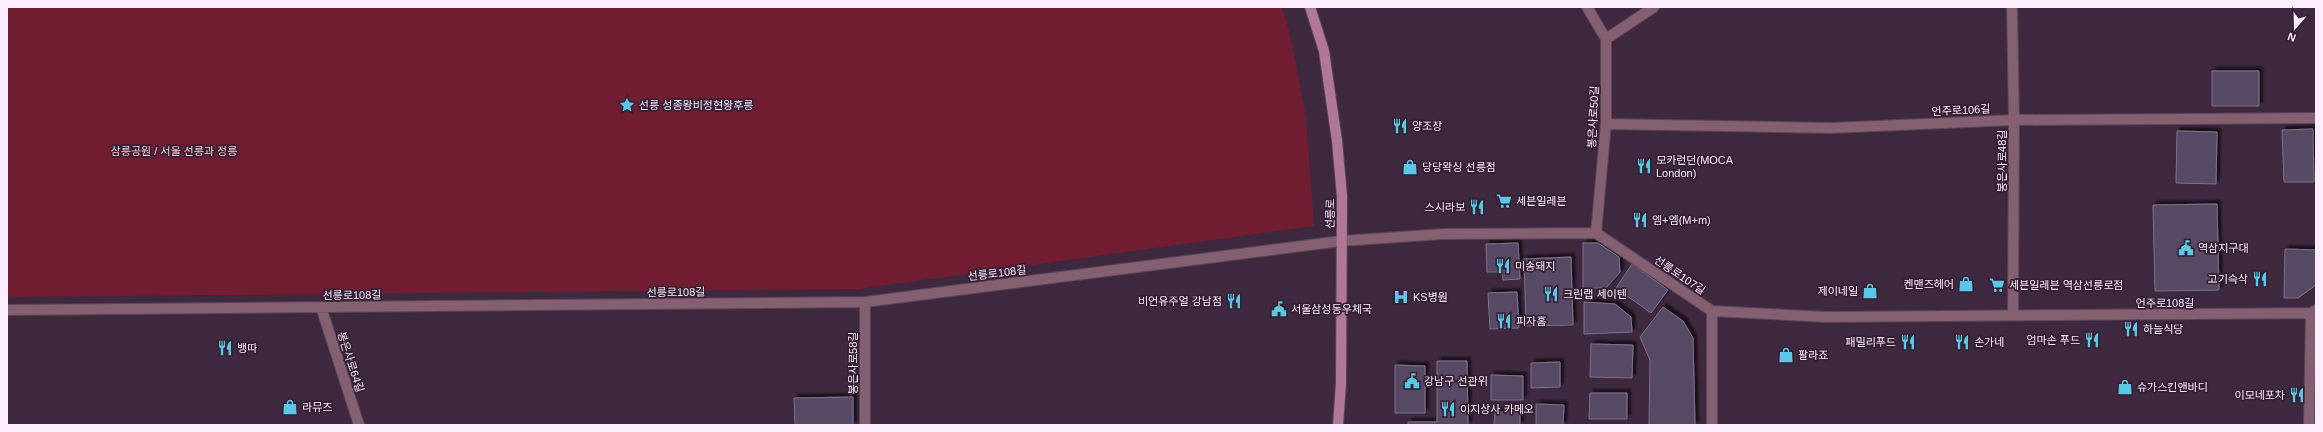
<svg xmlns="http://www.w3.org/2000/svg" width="2323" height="432" viewBox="0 0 2323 432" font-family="Helvetica,'Noto Sans KR',sans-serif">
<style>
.green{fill:#701d32}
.building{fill:#554864;stroke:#7e718f;filter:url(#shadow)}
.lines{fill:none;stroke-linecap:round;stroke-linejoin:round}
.minor-casing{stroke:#584458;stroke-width:12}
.secondary-casing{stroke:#584458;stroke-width:12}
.minor{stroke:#835f70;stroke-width:10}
.secondary{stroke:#b07894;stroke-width:10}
.labels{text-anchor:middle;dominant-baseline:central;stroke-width:3.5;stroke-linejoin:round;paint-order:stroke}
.poi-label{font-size:11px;fill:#fbedfb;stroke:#341f34;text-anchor:start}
.street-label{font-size:11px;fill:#fbedfb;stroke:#341f34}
.park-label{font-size:11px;fill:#fecbd1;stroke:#341f34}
</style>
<defs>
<filter id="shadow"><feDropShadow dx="3.5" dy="-3.5" stdDeviation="1" flood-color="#0009"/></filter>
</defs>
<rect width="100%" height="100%" fill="#3e283e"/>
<path class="green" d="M7 7H1282L1290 34 1306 117 1314 226 858 289 7 297Z"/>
<path class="building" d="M2212 71H2259V106H2212Z
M2313 129 2314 182H2284L2282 130Z
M2177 131 2217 132 2216 184 2176 183Z
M2217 204 2219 290 2155 291 2153 205Z
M1518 243 1520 279 1503 280 1502 272H1487L1486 244Z
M1583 243H1598L1619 257 1620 272 1606 288H1583Z
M2285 249 2316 250V285L2298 298H2284Z
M1571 257 1573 325 1526 326 1524 259Z
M1632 264 1668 290 1651 313 1616 288Z
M1517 292 1519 328 1490 329 1488 293Z
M1584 302 1615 304 1631 317 1632 332 1584 334Z
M1663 307 1683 321 1693 338 1695 425H1649L1650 360 1640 337Z
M1591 344 1633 345 1632 378 1590 377Z
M1437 361H1467L1468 425H1408V422H1437Z
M1560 362V387L1531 388V363Z
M1395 365 1425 366V413H1395Z
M1491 375 1523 376V400H1491Z
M1590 393H1627V419H1589Z
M853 397V425H795L794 398Z
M1536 404 1564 405 1563 425H1536Z
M1495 412H1520V425H1494Z"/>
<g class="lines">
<g class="minor-casing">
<path id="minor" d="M1587 7 1606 39V124L1596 233
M2012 7 2014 120 2013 315
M1606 39 1654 7
M1606 124 1831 128 2014 120 2316 118
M865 302V425
M321 307 359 425
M7 310 865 302 1341 241 1443 234 1596 233 1712 311 1827 317 2311 313 2316 310
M1712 425V311
M2309 425 2311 313"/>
</g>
<g class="secondary-casing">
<path id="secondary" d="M1310 7 1324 51 1337 141 1342 196 1341 383 1338 425"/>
</g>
<use href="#minor" class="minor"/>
<use href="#secondary" class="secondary"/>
</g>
<defs>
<g id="sight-bare" transform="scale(1.2)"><path d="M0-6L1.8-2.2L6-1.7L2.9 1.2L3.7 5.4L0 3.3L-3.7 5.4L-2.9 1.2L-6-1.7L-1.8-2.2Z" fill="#59c8e4" stroke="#341f34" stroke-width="2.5" paint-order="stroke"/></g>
<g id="restaurant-bare" transform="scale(1.2)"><path d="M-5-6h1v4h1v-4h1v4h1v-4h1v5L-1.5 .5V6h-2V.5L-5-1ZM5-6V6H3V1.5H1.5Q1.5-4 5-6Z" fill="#59c8e4" stroke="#341f34" stroke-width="2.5" paint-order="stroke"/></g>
<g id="shop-bare" transform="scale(1.2)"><path d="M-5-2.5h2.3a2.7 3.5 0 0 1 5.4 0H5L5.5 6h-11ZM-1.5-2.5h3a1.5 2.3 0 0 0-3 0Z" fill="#59c8e4" stroke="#341f34" stroke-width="2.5" paint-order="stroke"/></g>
<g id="supermarket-bare" transform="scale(1.2)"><path d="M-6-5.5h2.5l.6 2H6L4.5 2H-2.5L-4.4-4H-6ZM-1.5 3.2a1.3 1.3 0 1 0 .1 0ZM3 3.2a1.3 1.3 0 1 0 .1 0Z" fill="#59c8e4" stroke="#341f34" stroke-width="2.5" paint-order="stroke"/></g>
<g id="civic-bare" transform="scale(1.2)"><path d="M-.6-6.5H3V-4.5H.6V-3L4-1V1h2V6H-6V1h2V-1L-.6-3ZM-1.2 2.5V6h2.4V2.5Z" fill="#59c8e4" stroke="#341f34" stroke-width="2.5" paint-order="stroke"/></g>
<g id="hospital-bare" transform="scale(1.2)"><path d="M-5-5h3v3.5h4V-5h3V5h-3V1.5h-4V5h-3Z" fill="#59c8e4" stroke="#341f34" stroke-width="2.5" paint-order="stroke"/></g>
</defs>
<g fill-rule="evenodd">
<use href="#sight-bare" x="627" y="105"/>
<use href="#restaurant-bare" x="1400" y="126"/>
<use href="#restaurant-bare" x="1644" y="166"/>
<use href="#shop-bare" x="1410" y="167"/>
<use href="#supermarket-bare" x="1504" y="201"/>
<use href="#restaurant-bare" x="1477" y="207"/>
<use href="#restaurant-bare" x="1640" y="220"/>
<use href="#civic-bare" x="2186" y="248"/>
<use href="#restaurant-bare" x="1503" y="266"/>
<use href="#restaurant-bare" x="2260" y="279"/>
<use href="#shop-bare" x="1966" y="284"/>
<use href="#supermarket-bare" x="1997" y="285"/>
<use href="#shop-bare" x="1870" y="291"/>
<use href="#restaurant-bare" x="1551" y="294"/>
<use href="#hospital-bare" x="1401" y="297"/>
<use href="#restaurant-bare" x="1234" y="301"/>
<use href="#civic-bare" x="1279" y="309"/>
<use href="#restaurant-bare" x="1504" y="321"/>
<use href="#restaurant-bare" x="2131" y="329"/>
<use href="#restaurant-bare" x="2092" y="340"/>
<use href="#restaurant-bare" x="1908" y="342"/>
<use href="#restaurant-bare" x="1962" y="342"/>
<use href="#restaurant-bare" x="225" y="348"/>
<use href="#shop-bare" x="1786" y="355"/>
<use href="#civic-bare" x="1412" y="381"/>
<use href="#shop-bare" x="2125" y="387"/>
<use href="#restaurant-bare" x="2297" y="395"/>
<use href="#shop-bare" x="290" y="407"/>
<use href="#restaurant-bare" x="1448" y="409"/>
</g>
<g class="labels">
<g class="poi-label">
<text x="639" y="105">선릉 성종왕비정현왕후릉</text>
<text x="1412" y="126">양조장</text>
<text x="1656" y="160">모카런던(MOCA<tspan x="1656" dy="13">London)</tspan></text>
<text x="1422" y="167">당당왁싱 선릉점</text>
<text x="1516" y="201">세븐일레븐</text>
<text x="1465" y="207" text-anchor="end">스시라보</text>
<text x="1652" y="220">엠+엠(M+m)</text>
<text x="2198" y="248">역삼지구대</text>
<text x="1515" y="266">미송돼지</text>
<text x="2248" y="279" text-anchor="end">고기슥삭</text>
<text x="1954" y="284" text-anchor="end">켄맨즈헤어</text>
<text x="2009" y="285">세븐일레븐 역삼선릉로점</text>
<text x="1858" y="291" text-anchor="end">제이네일</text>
<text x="1563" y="294">크린랩 세이텐</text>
<text x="1413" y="297">KS병원</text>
<text x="1222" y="301" text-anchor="end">비언유주얼 강남점</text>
<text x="1291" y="309">서울삼성동우체국</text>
<text x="1516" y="321">피자홈</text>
<text x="2143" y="329">하늘식당</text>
<text x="2080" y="340" text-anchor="end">엄마손 푸드</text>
<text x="1896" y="342" text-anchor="end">패밀리푸드</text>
<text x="1974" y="342">손가네</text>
<text x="237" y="348">뱅따</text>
<text x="1798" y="355">팔라죠</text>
<text x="1424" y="381">강남구 선관위</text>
<text x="2137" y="387">슈가스킨앤바디</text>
<text x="2285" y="395" text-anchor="end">이모네포차</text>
<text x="302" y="407">라뮤즈</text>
<text x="1460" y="409">이지상사 카메오</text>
</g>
<g class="street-label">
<text transform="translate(1961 110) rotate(-3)">언주로106길</text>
<text transform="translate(1593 117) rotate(-87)">봉은사로50길</text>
<text transform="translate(2002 161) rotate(-90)">봉은사로48길</text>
<text transform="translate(1330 214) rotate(-89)">선릉로</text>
<text transform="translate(997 273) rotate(-7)">선릉로108길</text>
<text transform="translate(1680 275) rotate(34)">선릉로107길</text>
<text transform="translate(676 292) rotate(-1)">선릉로108길</text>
<text transform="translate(352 295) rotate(-1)">선릉로108길</text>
<text x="2165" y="303">언주로108길</text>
<text transform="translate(351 362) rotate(72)">봉은사로64길</text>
<text transform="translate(853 363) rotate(-90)">봉은사로58길</text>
</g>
<g class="park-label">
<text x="174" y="151">삼릉공원 / 서울 선릉과 정릉</text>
</g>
</g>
<rect width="2323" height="432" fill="none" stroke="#fbedfb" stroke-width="16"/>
<g transform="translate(2295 28) rotate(200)" stroke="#341f34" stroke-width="3" paint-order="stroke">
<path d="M0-3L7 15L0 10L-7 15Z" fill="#fbedfb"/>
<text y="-6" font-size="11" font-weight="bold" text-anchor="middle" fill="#fbedfb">N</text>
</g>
</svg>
